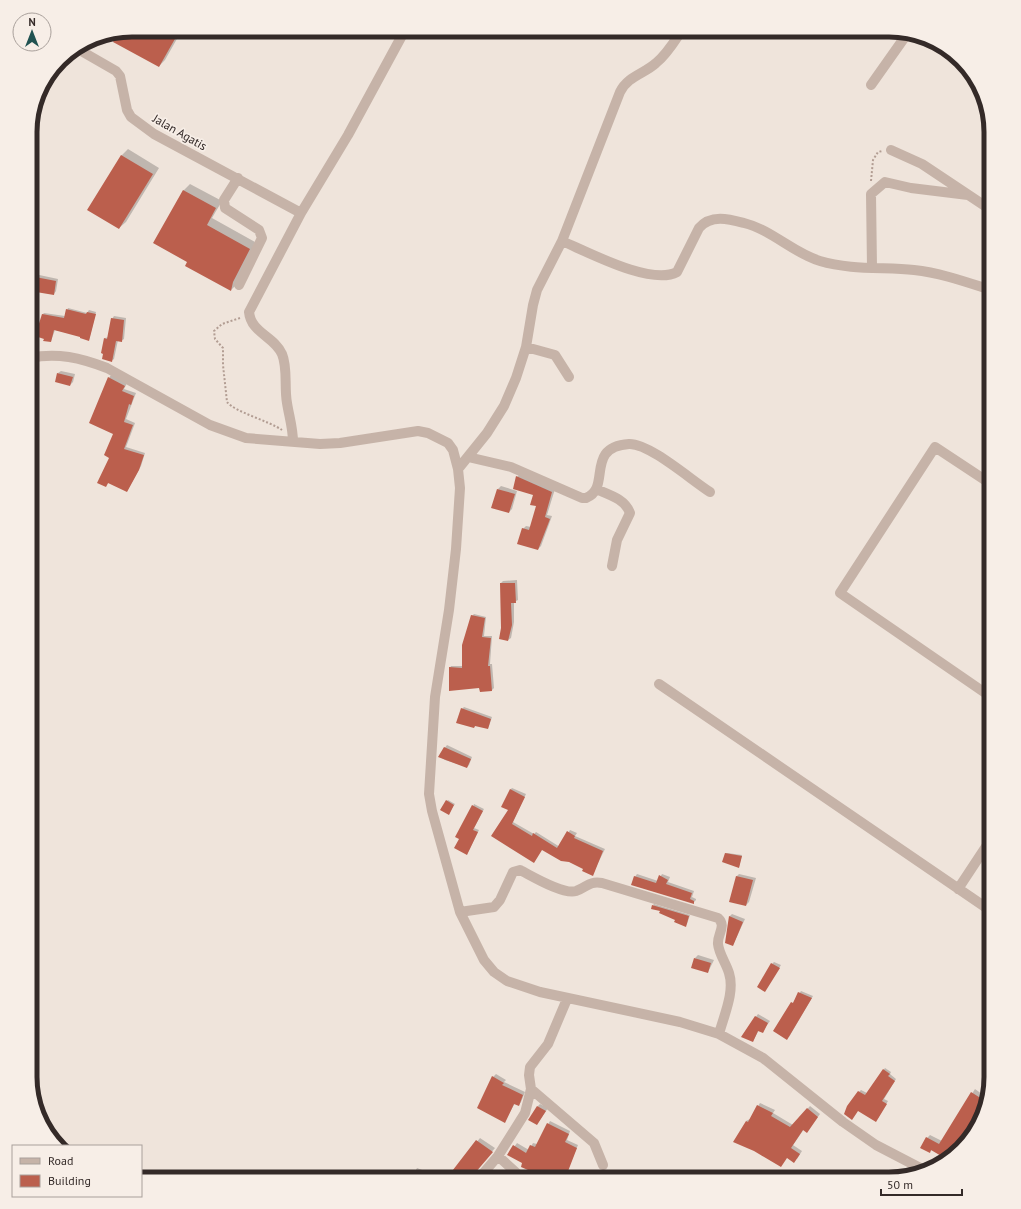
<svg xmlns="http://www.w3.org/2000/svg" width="1021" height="1209" viewBox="0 0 1021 1209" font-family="'PT Sans',sans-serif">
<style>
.shadow{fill:#0003}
.building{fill:#bb5f4d}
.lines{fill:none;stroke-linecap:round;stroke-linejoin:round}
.path{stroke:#b29d93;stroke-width:2;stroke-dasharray:2 2;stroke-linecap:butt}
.minor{stroke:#c6b3a8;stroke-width:10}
.labels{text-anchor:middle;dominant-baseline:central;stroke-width:3.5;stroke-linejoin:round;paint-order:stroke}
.street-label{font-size:12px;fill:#342a28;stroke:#f7eee7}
.rim{fill:none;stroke:#342a28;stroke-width:5}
</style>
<rect width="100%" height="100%" fill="#efe4db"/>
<path class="shadow" d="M132 30H182L165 60 159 66 114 41 119 33Z
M128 149 159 168 126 222 119 228 121 156Z
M190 184 222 201 212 218 255 242 237 284 231 290 189 262 154 243 184 190Z
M30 273 58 279 56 291 54 294 30 285Z
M68 308 87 313 89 310 96 312 89 340 82 336 55 330 51 341 43 314 44 313 65 316Z
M114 316 126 318 124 339 121 341 118 340 114 359 111 361 105 338 109 337 112 319Z
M61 371 75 374 73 382 70 385 58 373Z
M111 375 127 383 124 389 136 393 126 419 135 423 126 447 145 453 141 466 127 491 109 482 106 486 114 434 109 378Z
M520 474 555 489 547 515 552 516 541 546 538 549 523 529 526 526 531 527 537 506 534 494 517 477Z
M501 486 517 491 512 509 509 512 498 489Z
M517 580 518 600 514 602V622L511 638 508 640 502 628 501 583 503 581Z
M474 614 486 617 484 636H492L490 664H492L494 688 492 690 480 687 450 668 451 666H463L472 616Z
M464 707 492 717 489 726 488 728 476 725 474 727 462 709Z
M447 745 472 757 469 765 467 767 445 760 439 756Z
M512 788 526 794 513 822 534 834 536 832 560 847 570 830 577 833 575 836 605 849 592 875 585 868 542 849 493 836 509 810 510 790Z
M448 800 455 804 449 812 447 801Z
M474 804 484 809 474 828 479 830 467 854 461 839Z
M727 853 742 855 739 867 725 854Z
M637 874 658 881 662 874 670 877 668 882 694 891 692 897 696 899V900L693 903 635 877Z
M739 874 756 878 749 902 746 905 737 876Z
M654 904 690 915 687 924 686 925 676 920 653 905Z
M732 914 745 919 733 945 726 942 730 916Z
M698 955 714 960 708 972 695 958Z
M774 962 781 965 767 988 772 964Z
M801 991 813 996 789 1037 774 1031Z
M758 1014 770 1021 762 1032 759 1030 753 1041 742 1036Z
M885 1068 891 1072 890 1074 896 1079 884 1099 888 1101 878 1118 859 1092 861 1090 867 1093Z
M496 1074 506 1080 504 1082 525 1092 521 1102 519 1105 515 1103 505 1121 493 1077Z
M975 1089 986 1097 980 1122 979 1125 974 1123 967 1128V1134L963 1141 964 1142 951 1158 949 1159 932 1150 929 1152 927 1138 930 1135 942 1141Z
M760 1103 775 1110 773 1113 793 1125 810 1106 820 1114 807 1132 804 1129 793 1145 802 1151 797 1159 746 1121 750 1119Z
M540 1104 548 1108 537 1124 538 1106Z
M550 1121 570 1131 567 1140 578 1145 564 1179 546 1176 509 1154 517 1143 529 1150 533 1143 537 1144Z
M480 1138 495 1148 477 1169 475 1179H447Z
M417 1168 435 1175 436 1174 445 1179H411Z"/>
<path class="building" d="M132 30H180L159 67 113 42 118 33Z
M121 155 153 174 119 229 87 210Z
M183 190 216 208 207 225 250 249 233 282 231 291 185 266 187 262 153 243Z
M30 276 56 281 54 295 30 291Z
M66 309 86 314 87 312 96 314 89 341 80 338V337L54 330 51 342 43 341 44 339 35 336 42 314 64 318Z
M111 318 124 320 122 342 116 341 112 362 102 359 103 354 101 353 104 338 107 339Z
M57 373 73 377 70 386 55 382Z
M108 377 125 386 122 391 134 396 131 405 129 404 124 422 133 425 124 449 144 455 139 470 127 492 108 483 106 487 97 483 109 458 104 455 113 434 89 423Z
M516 476 552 492 545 517 550 519 538 550 517 544 522 528 529 530 536 506 530 505 533 495 513 489Z
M497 489 515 494 509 513 491 508Z
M500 583H515L516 603H511L512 625 508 641 499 639 501 628Z
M471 615 485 618 482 637 491 638 488 666H490L492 691 480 692 479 688 449 691V667L462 668V645Z
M461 708 491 719 488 729 475 726 474 728 456 723Z
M444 747 471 759 467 768 438 757Z
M510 789 525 797 512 824 532 836 533 833 557 848 567 831 575 836 574 838 603 851 593 876 582 871 583 869 569 862 561 861 542 850 534 863 491 836 508 810 501 807Z
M446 800 454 805 449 815 440 810Z
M472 805 483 811 473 830 478 832 467 855 454 848 459 839 455 837Z
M725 853 742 856 739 868 722 862Z
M659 875 668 880 666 884 692 893 690 899 694 901V904L631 885 634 876 656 883Z
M736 876 753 880 746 906 729 902Z
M652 905 689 916 686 927 674 922 675 920 659 913 660 911 651 909Z
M729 916 743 922 733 946 725 943Z
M694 958 711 963 708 973 691 968Z
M771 963 780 968 765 992 757 987Z
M798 992 812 998 787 1040 773 1031 791 1002 793 1003Z
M755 1016 768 1023 763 1033 758 1031 753 1042 741 1037Z
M883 1069 890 1074 888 1076 895 1081 882 1101 887 1104 876 1122 858 1111 852 1120 844 1114 847 1106 858 1091 865 1095Z
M492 1076 504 1083 502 1085 523 1095 519 1106 514 1104 505 1123 477 1108Z
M971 1092 982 1099 978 1107 983 1110 980 1122 979 1124 974 1122 971 1128 965 1130V1138L962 1145 951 1158 948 1160 931 1150 930 1153 920 1148 926 1137 939 1144Z
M757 1105 773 1113 771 1116 790 1127 807 1108 818 1117 807 1133 803 1130 791 1148 800 1154 794 1163 787 1158 781 1167 754 1151 733 1142 746 1121 748 1122Z
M537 1106 546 1111 537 1125 528 1120Z
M547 1123 569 1134 565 1142 577 1148 565 1179H543L544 1177 521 1167 522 1163 507 1155 513 1145 526 1153 530 1145 535 1147Z
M476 1140 493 1152 475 1173 474 1179H446Z"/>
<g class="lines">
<path class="path" d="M871 181 873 160 878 152 882 151
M240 318 222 324 214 331 215 339 223 348V365L227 402C235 412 269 421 282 430"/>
<path class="minor" d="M76 48 116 71 120 76 127 110 131 117 154 134 301 213
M871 85 907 34
M891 150 922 164 991 210
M238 178 224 200 225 208 259 230 262 238 239 285
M562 241C588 252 651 286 677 272L699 228C711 214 729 219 744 223 772 230 793 253 820 261 850 270 884 267 914 270 941 273 966 282 991 290
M872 267 871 194 885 182 911 188 968 195
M526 347 555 355 569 377
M30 358C57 352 81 358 107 368L210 425 246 438 320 444 340 443 418 431 428 433 448 443 453 450 458 469 460 488 456 549 449 610 435 697 429 794 432 811 460 912 484 960 494 972 507 981 540 992 680 1022 719 1034 763 1058 843 1122 876 1145 926 1171
M293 442C293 428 289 416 287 403 284 387 288 368 282 354 274 336 251 333 249 312L301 213 348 135 405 30
M468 457 511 467 582 498H586C612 488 584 447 629 444 649 443 691 480 710 492
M458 469 487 433 504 406 516 378 526 347 533 305 537 290 562 241 620 92C628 76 644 74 656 63 667 54 674 42 682 30
M991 484 935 447 840 593 991 697
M596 489C610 495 625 499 630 513L617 540 612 566
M659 684 991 911
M958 889 991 839
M460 912 494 907 500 900 513 872 520 870C532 876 563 895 576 891 588 887 588 881 602 883L718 918C727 926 717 934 718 944 719 954 726 963 729 973 735 992 724 1015 719 1034
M531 1089 594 1143 603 1165
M970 1134H971
M498 1156 523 1179
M480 1177 498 1156 525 1113 531 1089 529 1075 530 1067 548 1044 567 999"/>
</g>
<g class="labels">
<g class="street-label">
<text transform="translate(180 132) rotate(30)">Jalan Agatis</text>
</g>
</g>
<path d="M0 0H1021V1209H0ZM132 37H889A95 95 0 0 1 984 132V1077A95 95 0 0 1 889 1172H132A95 95 0 0 1 37 1077V132A95 95 0 0 1 132 37Z" fill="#f7eee7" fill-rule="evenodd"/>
<path class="rim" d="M132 37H889A95 95 0 0 1 984 132V1077A95 95 0 0 1 889 1172H132A95 95 0 0 1 37 1077V132A95 95 0 0 1 132 37Z"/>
<rect x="12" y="1145" width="130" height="52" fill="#f7eee7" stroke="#a9a09b"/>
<rect x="20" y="1158" width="20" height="6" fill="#c6b3a8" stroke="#a9a09b"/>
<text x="48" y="1165" font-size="12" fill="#342a28">Road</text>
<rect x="20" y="1175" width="20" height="12" fill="#bb5f4d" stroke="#a9a09b"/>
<text x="48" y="1185" font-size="12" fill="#342a28">Building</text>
<g transform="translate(32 32)"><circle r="19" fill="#f7eee7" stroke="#a9a09b"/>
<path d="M0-3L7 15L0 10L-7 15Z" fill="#215251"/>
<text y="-6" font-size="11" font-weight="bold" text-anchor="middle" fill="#342a28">N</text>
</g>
<path d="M881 1189v6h81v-6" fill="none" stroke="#342a28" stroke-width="2"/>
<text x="887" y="1189" font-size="12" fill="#342a28" stroke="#f7eee7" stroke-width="3" paint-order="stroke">50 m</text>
</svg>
